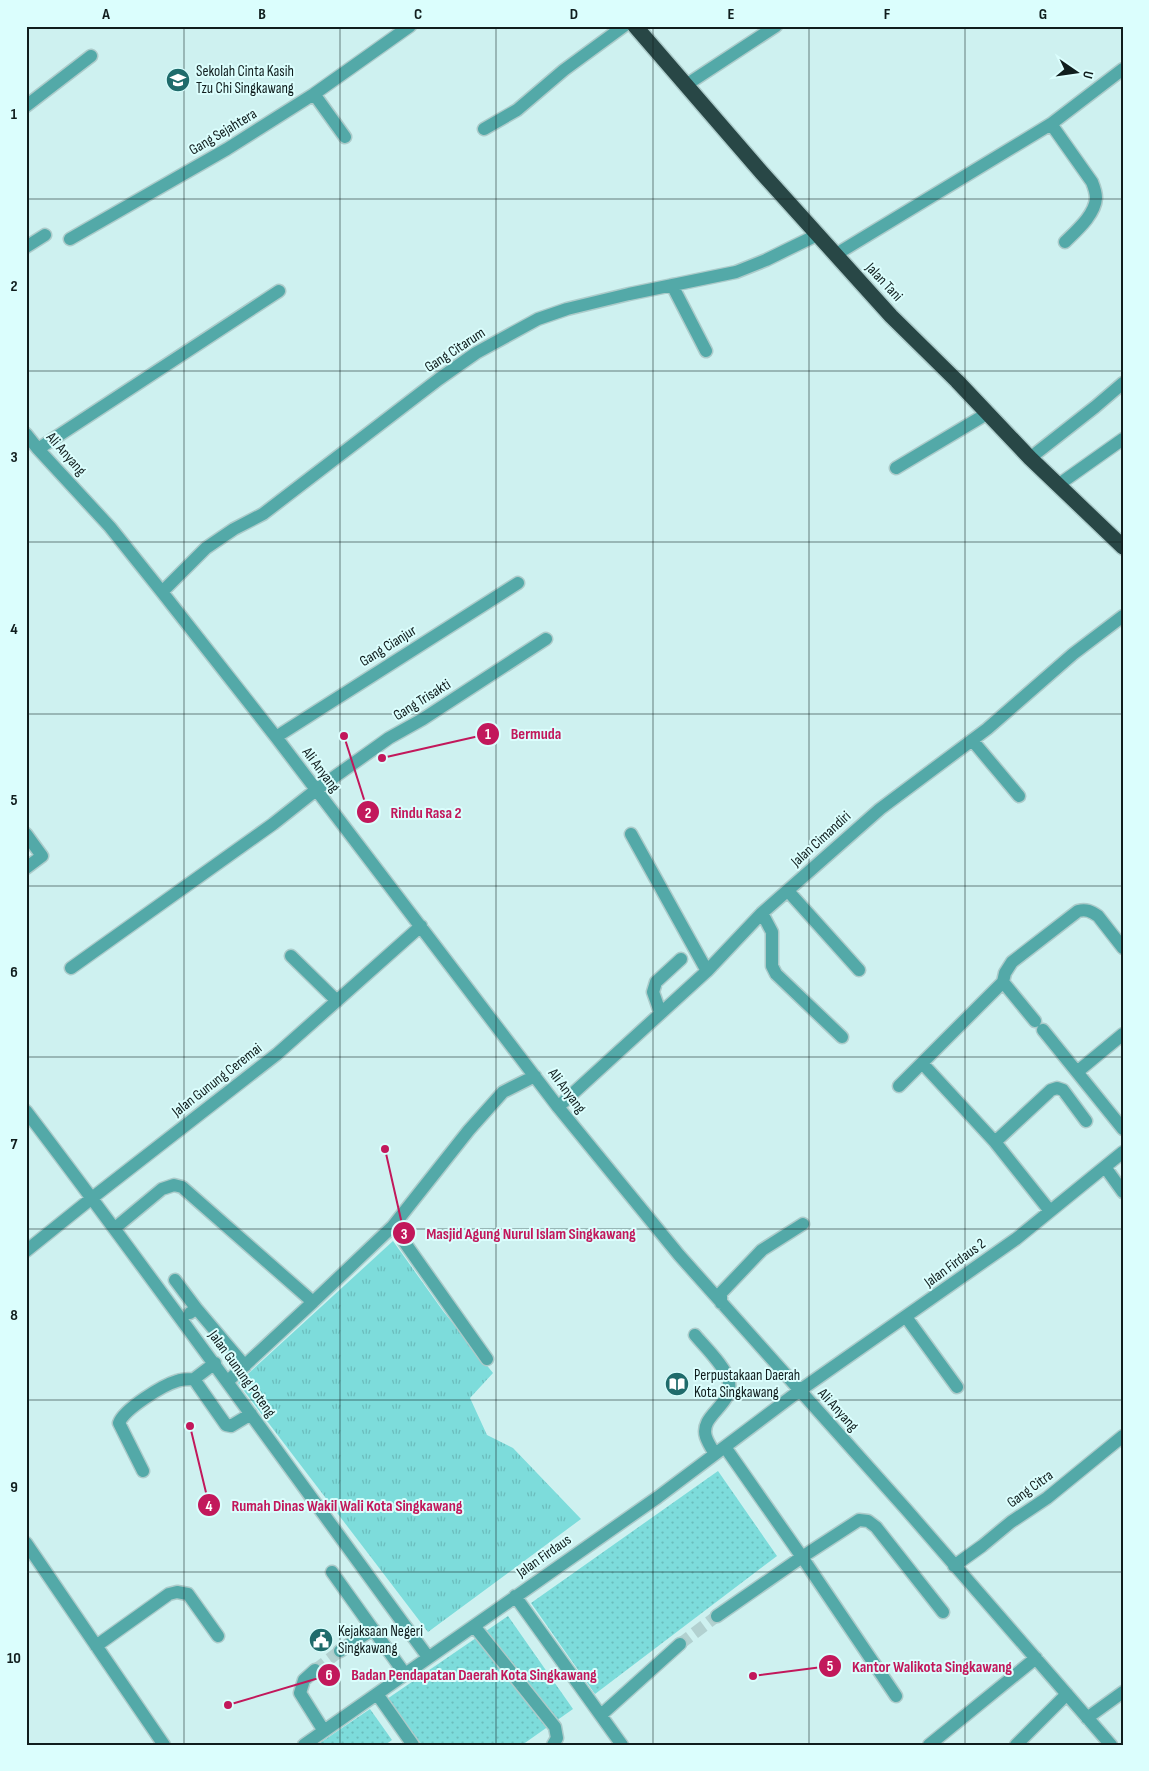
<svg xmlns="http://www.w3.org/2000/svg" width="1149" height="1771" viewBox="0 0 1149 1771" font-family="'Sofia Sans Condensed',sans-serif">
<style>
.park{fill:url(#park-tufts)}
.garden{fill:url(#garden-dots)}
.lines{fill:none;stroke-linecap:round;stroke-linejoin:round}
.minor-tunnel{stroke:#b2d1d0;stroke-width:12;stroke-dasharray:12 6;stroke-linecap:butt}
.minor-casing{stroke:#accbca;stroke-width:15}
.highway-casing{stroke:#accbca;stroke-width:18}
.minor{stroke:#53a9a8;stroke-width:12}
.highway{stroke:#284746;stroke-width:15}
.grid{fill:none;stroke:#101d1d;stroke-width:1;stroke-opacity:0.55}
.labels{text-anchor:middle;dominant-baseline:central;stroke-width:4;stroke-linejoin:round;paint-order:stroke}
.poi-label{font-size:15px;fill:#101d1d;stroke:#dbfefd;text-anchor:start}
.street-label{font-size:15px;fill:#101d1d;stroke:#dbfefd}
.leader{fill:none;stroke:#c2185b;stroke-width:2}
.callout-dot{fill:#c2185b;stroke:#dbfefd;stroke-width:2}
.mark-label{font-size:15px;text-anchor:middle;font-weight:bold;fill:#fff}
.callout-label{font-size:16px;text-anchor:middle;font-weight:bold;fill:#c2185b;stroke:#dbfefd;stroke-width:4;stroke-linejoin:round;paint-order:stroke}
.neatline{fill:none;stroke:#101d1d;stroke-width:2}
.grid-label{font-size:16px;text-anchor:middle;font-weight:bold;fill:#101d1d}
</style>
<defs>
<pattern id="park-tufts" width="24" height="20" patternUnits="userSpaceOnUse" patternTransform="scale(1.25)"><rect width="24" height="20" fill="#7ddcdb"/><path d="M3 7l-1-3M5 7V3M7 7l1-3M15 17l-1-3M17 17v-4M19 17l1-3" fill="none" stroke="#6bbcbc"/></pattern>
<pattern id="garden-dots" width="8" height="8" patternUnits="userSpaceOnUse" patternTransform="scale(1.25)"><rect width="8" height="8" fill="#7ddcdb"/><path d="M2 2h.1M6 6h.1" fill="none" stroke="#6bbcbc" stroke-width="1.8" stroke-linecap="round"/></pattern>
</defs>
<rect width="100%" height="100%" fill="#cef1f0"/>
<path class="park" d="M393 1241 443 1311 493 1373 470 1398 487 1435 513 1448 581 1519 428 1632 238 1383Z"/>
<path class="garden" d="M718 1471 777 1556 595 1694 531 1603Z
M508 1616 573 1709 522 1745H422L387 1699Z
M370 1709 392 1740 385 1745H317Z"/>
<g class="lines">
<path class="minor-tunnel" d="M680 1644 717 1616
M315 1670 340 1651"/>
<g class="minor-casing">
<path id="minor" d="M686 85 776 26
M314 94 345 137
M26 106 91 56
M1051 124 1092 182C1094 187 1096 193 1096 198 1095 215 1076 231 1065 242
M484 129 517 110 564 70 624 26
M70 239 227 149 314 94 410 26
M26 247 45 235
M835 255 1051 124 1123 69
M672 285 706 351
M26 434 38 449 110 527 162 592 276 737 558 1107 679 1255 905 1508 1111 1745
M38 449 279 291
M1030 458 1095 407 1123 383
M896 468 988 413
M1058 485 1123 439
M162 592 206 548 234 529 263 514 439 379 476 353 538 319 567 309 629 294 736 272 766 260 817 235
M276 737 518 583
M972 740 1019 796
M26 834 42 856 26 868
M631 834 707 971
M788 891 859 970
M762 913 772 932V966L776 974 842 1037
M291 956 337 1001
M71 968 273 824 316 790 389 738 423 719 546 639
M1003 982 1035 1021
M660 1012 653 992 656 982 681 959
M1043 1030 1123 1129
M922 1063 995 1142 1050 1211
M1077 1072 1123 1034
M899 1086 1003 982 1005 973 1012 962 1078 911C1086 909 1091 911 1098 916L1123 948
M558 1107 707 971 762 913 880 809 987 729 1073 654 1123 616
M26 1111C163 1291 294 1475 428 1657
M995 1142 1051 1090 1057 1088 1063 1090 1086 1121
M1105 1167 1123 1192
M393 1226 469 1130 503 1092 535 1076
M115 1228 162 1189 174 1185 182 1187 313 1302 393 1226 487 1359
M26 1251 92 1198 277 1054 421 926
M175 1280 196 1308 190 1313
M721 1303V1293L762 1250 803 1224
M196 1308 245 1366
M906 1317 957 1387
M695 1335C704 1346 727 1368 729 1382 733 1406 699 1415 706 1437 708 1443 712 1449 715 1454
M215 1363 194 1379 198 1385 226 1425 231 1426 251 1414
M228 1381 313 1302
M725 1447 802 1557 859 1520 868 1521 876 1527 943 1612
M143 1471 119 1423C124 1409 163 1385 177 1381 182 1379 188 1379 194 1379
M26 1543 164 1745
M954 1566 982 1546 1011 1522 1047 1498 1123 1436
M332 1572 405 1674
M515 1596 622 1745
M717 1616 802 1557 896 1696
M474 1626 555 1727 557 1738 553 1745
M96 1646 169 1594 177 1592 188 1594 218 1636
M340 1651 373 1629
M315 1670 304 1680 300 1693 324 1731
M377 1694 413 1745
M601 1715 680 1644
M1087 1718 1123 1692
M304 1745 658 1497 799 1391 1016 1239 1123 1152
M929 1745 1036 1658
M1016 1745 1067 1694"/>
</g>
<g class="highway-casing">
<path id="highway" d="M635 26 762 173 891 316 957 381 1030 458 1123 547"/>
</g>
<use href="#minor" class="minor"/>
<use href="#highway" class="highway"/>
</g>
<path class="grid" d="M184 26V1745M340 26V1745M496 26V1745M653 26V1745M809 26V1745M965 26V1745M26 199H1123M26 371H1123M26 542H1123M26 714H1123M26 886H1123M26 1057H1123M26 1229H1123M26 1400H1123M26 1572H1123"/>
<defs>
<g id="school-disc" transform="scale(1.25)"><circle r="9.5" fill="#1f6b6b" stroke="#dbfefd"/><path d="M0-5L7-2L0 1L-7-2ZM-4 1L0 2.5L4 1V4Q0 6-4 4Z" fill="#fff"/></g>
<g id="library-disc" transform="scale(1.25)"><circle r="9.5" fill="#1f6b6b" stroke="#dbfefd"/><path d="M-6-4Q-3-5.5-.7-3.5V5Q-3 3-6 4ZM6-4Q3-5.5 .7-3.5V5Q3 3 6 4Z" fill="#fff"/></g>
<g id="civic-disc" transform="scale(1.25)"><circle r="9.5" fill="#1f6b6b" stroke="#dbfefd"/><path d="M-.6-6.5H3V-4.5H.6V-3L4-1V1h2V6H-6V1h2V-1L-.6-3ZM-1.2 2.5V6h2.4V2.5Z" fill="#fff"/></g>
</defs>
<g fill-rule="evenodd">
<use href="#school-disc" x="178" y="80"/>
<use href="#library-disc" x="677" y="1384"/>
<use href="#civic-disc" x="321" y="1640"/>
</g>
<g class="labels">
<g class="poi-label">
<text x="196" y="71">Sekolah Cinta Kasih<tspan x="196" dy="17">Tzu Chi Singkawang</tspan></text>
<text x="694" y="1375">Perpustakaan Daerah<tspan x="694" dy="17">Kota Singkawang</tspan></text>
<text x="338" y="1631">Kejaksaan Negeri<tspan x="338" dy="17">Singkawang</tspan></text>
</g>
<g class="street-label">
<text transform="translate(223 132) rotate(-31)">Gang Sejahtera</text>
<text transform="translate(884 282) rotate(47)">Jalan Tani</text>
<text transform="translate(455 350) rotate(-33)">Gang Citarum</text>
<text transform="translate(66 454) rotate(49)">Ali Anyang</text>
<text transform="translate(388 646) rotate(-32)">Gang Cianjur</text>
<text transform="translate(422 700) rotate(-32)">Gang Trisakti</text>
<text transform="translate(321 770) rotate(53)">Ali Anyang</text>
<text transform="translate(821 839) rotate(-42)">Jalan Cimandiri</text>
<text transform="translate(217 1080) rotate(-38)">Jalan Gunung Ceremai</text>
<text transform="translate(567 1091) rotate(53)">Ali Anyang</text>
<text transform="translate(955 1263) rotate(-36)">Jalan Firdaus 2</text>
<text transform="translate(242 1374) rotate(54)">Jalan Gunung Poteng</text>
<text transform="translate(838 1410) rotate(48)">Ali Anyang</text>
<text transform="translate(1030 1489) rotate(-36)">Gang Citra</text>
<text transform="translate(544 1556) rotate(-35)">Jalan Firdaus</text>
</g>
</g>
<path class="leader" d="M382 758L488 734M344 736L368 812M385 1149L404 1233M190 1426L209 1505M753 1676L830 1666M228 1705L329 1675"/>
<g class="callout-dot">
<circle cx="382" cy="758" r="5"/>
<circle cx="344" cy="736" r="5"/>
<circle cx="385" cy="1149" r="5"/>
<circle cx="190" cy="1426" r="5"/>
<circle cx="753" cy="1676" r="5"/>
<circle cx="228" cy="1705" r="5"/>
<circle cx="488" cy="734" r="12"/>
<circle cx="368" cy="812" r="12"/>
<circle cx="404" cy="1233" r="12"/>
<circle cx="209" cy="1505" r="12"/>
<circle cx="830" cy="1666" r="12"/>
<circle cx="329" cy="1675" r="12"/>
</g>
<g class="mark-label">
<text x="488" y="739">1</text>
<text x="368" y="818">2</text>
<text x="404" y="1239">3</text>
<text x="209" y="1511">4</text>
<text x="830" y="1671">5</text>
<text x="329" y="1680">6</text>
</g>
<g class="callout-label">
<text x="536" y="739">Bermuda</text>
<text x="426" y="818">Rindu Rasa 2</text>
<text x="531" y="1239">Masjid Agung Nurul Islam Singkawang</text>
<text x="347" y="1511">Rumah Dinas Wakil Wali Kota Singkawang</text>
<text x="932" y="1672">Kantor Walikota Singkawang</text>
<text x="474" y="1680">Badan Pendapatan Daerah Kota Singkawang</text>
</g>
<rect width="1149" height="1771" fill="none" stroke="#dbfefd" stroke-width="55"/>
<g transform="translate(1076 72) rotate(103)" stroke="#dbfefd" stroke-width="4" paint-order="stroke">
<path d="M0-4L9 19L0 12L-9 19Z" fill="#101d1d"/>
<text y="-8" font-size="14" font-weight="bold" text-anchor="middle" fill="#101d1d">U</text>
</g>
<rect x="28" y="28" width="1094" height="1716" class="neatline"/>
<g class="grid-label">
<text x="106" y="19">A</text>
<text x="262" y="19">B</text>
<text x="418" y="19">C</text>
<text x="574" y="19">D</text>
<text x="731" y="19">E</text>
<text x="887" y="19">F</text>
<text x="1043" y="19">G</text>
<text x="14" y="119">1</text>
<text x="14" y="291">2</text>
<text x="14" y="462">3</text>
<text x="14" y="634">4</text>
<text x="14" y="805">5</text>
<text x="14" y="977">6</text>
<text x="14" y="1149">7</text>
<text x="14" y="1320">8</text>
<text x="14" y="1492">9</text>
<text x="14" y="1663">10</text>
</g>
</svg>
